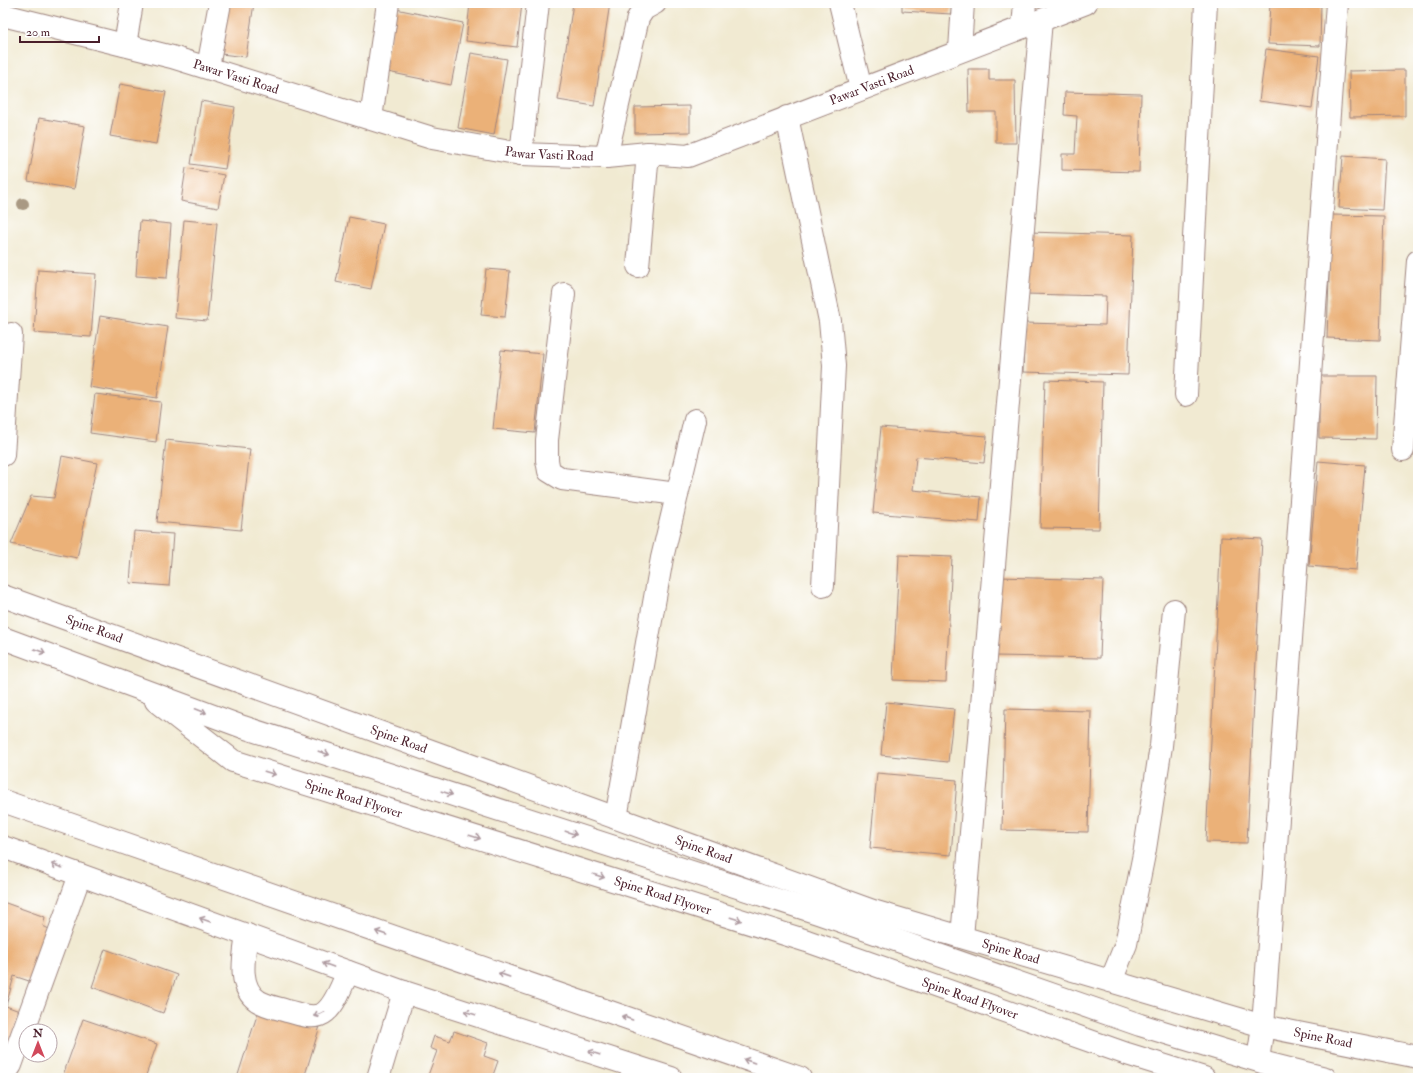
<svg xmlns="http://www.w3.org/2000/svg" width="1421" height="1081" viewBox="0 0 1421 1081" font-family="'IM FELL Double Pica',serif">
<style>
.building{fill:#ebb178}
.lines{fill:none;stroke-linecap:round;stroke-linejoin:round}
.minor-casing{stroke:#9e847e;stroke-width:24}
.major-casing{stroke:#9e847e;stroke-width:24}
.minor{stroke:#fff;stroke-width:22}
.major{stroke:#fff;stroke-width:22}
.tree{fill:#a99983}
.oneway{stroke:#ae9aa0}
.labels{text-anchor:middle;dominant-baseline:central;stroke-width:3;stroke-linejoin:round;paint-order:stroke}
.street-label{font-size:13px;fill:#4a1f2b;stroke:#fff}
</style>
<rect width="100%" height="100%" fill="#fff"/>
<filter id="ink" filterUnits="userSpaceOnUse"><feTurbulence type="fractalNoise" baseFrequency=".025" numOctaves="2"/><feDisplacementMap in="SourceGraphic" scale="8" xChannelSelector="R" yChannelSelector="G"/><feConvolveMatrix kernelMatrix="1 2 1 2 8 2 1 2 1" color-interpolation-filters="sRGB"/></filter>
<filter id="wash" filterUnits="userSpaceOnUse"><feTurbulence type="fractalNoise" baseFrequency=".012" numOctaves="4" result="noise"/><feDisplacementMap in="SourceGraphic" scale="16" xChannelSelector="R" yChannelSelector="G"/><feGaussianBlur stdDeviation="0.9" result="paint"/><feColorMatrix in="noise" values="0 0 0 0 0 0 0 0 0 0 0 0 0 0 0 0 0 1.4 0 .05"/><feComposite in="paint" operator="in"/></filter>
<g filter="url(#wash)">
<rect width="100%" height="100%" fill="#f1ead2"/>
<g id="blocks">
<path class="building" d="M229 3H254L246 57 221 54Z
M470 3H522L517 47 466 41Z
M573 3H610L594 106 558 100Z
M902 3H952L951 14 902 11Z
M1270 3H1321L1320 46 1268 44Z
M396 9 463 23 451 85 383 71Z
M1266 49 1319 56 1312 108 1259 101Z
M471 53 507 59 494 135 458 128Z
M968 69H989V80H1015L1016 143H996V112H969Z
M1405 70V116L1350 117 1349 71Z
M120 84 166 92 156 144 110 136Z
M1065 92 1141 94 1139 172 1062 170V154H1075L1077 116 1064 115Z
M201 101 235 107 225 169 191 164Z
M690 106V132L635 133V107Z
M39 118 85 126 74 189 28 181Z
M1343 156 1385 159 1382 210 1339 208Z
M186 168 224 175 218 208 181 201Z
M1331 215 1384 216 1380 340 1327 338Z
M349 217 384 224 371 289 336 282Z
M184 220 217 223 207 321 175 318Z
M140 221 171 224 167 278 136 276Z
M1028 232 1133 235 1128 375 1023 372 1025 323 1105 325 1106 296 1026 294Z
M486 269 510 271 505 317 481 315Z
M38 270 96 274 91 337 34 333Z
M100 316 168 327 157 398 89 387Z
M501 350 543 354 535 433 493 429Z
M1319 376H1377L1376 439 1319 438Z
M1045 380 1103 382 1099 529 1040 528Z
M95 394 161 402 156 442 90 433Z
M881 427 987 436 984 463 916 457 913 490 981 497 979 522 873 513Z
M166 440 250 449 241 530 157 522Z
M62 456 97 463 77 558 11 544 31 496 54 498Z
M1318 461 1365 465 1356 570 1309 566Z
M134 531 173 534 169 586 130 583Z
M1221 537 1262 539 1247 843 1206 842Z
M899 555 952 557 946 682 893 680Z
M999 577 1103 580 1100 658 996 656Z
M886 702 954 709 948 762 881 755Z
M1005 709 1091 711 1088 832 1002 830Z
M877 773 957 780 951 855 870 848Z
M3 902 45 917 43 926 53 931 35 983 14 976 6 1006 22 1012 3 1058Z
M105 949 177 975 163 1013 92 987Z
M259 1009 320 1026 304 1078H237Z
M83 1019 157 1044 145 1078H62Z
M454 1031 488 1043 484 1056 498 1061 492 1078H427L437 1051 430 1048 434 1036 450 1041Z"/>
</g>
</g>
<g filter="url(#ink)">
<use href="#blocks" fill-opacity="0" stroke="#9e847e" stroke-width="1"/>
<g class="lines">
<g class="minor-casing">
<g id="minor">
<path d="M840 3 861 89"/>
<path id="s1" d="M3 15 172 57 432 138 521 154 606 157 648 153 688 156 1086 3"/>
<path d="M1023 27 1025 3"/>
<path d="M125 45 132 3"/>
<path d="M960 50 963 3"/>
<path d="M208 67 220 3"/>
<path d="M787 117 830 321 834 366 823 586"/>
<path d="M371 118 388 3"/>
<path d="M521 154 538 3"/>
<path d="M606 157 638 18 644 9 655 3"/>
<path d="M638 266 648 153"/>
<path d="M564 294 547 440V460L549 471 562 479 677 494"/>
<path d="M1186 395 1206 3"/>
<path d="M1403 450 1418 261"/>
<path d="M3 455 11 334"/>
<path id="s2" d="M3 596 873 911 1263 1026 1418 1057"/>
<path d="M616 818 662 558 695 420"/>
<path d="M3 847 404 992 671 1078"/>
<path d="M247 935C244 956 237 987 258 1001 266 1006 278 1008 287 1011 297 1013 310 1019 320 1015 334 1010 342 984 348 972"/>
<path d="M962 937 1041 20"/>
<path d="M1111 981 1126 944 1145 849 1161 746 1174 610"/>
<path d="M1263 1026 1337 3"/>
<path d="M3 1077 11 1065 80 875"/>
<path d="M378 1078 404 992"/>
</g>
</g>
<g class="major-casing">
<g id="major">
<path d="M3 638 243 727 818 913 1140 1025 1262 1062 1325 1078"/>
<path id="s3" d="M156 701 233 761 807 941 1127 1054 1204 1078"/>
<path d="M3 801 800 1078"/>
<path d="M1258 1060 1263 1026"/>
</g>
</g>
<use href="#minor" class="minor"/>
<use href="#major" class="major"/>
</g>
<circle class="tree" cx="23" cy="204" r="6"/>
<defs><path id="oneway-shaft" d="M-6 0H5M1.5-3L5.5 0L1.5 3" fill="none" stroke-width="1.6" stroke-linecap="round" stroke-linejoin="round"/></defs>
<g class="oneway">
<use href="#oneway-shaft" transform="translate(40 651) rotate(20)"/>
<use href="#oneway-shaft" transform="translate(201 711) rotate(21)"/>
<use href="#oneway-shaft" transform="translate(324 753) rotate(18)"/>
<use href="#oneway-shaft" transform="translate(270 773) rotate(17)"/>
<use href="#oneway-shaft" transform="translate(447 793) rotate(18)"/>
<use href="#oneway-shaft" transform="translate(571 833) rotate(18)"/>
<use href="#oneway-shaft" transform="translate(475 837) rotate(17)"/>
<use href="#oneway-shaft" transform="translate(57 866) rotate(-160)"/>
<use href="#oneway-shaft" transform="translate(599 876) rotate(17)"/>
<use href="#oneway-shaft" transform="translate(736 919) rotate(17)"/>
<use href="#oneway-shaft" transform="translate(205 920) rotate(-160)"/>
<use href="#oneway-shaft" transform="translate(381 933) rotate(-161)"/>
<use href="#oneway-shaft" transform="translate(328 965) rotate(-160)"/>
<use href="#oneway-shaft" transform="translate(504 975) rotate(-161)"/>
<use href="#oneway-shaft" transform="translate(470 1013) rotate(-162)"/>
<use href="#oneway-shaft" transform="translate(319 1014) rotate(160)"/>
<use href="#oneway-shaft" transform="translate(627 1018) rotate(-161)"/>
<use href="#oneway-shaft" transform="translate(594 1053) rotate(-162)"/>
<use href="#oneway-shaft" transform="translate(749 1061) rotate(-161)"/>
</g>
</g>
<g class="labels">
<g class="street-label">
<text stroke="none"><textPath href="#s1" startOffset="241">Pawar Vasti Road</textPath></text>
<text stroke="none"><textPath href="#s1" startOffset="901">Pawar Vasti Road</textPath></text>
<text stroke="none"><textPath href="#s1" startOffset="565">Pawar Vasti Road</textPath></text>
<text stroke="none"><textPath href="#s2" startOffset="97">Spine Road</textPath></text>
<text stroke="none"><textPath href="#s2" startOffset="421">Spine Road</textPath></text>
<text stroke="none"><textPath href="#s3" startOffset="224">Spine Road Flyover</textPath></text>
<text stroke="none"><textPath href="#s2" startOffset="745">Spine Road</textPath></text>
<text stroke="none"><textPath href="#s3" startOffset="548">Spine Road Flyover</textPath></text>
<text stroke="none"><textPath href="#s2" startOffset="1069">Spine Road</textPath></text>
<text stroke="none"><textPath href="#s3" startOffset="872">Spine Road Flyover</textPath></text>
<text stroke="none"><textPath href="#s2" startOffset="1393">Spine Road</textPath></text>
</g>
</g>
<rect width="1421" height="1081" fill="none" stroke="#fff" stroke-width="16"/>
<g transform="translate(38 1043)"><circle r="19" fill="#ffffff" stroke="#b7a5aa"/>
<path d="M0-3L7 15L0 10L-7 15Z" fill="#d1495b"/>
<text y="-6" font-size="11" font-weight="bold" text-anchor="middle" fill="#4a1f2b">N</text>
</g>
<path d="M20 36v6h79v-6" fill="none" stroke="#4a1f2b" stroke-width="2"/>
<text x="26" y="36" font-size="12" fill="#4a1f2b" stroke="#ffffff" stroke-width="3" paint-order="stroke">20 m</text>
</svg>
